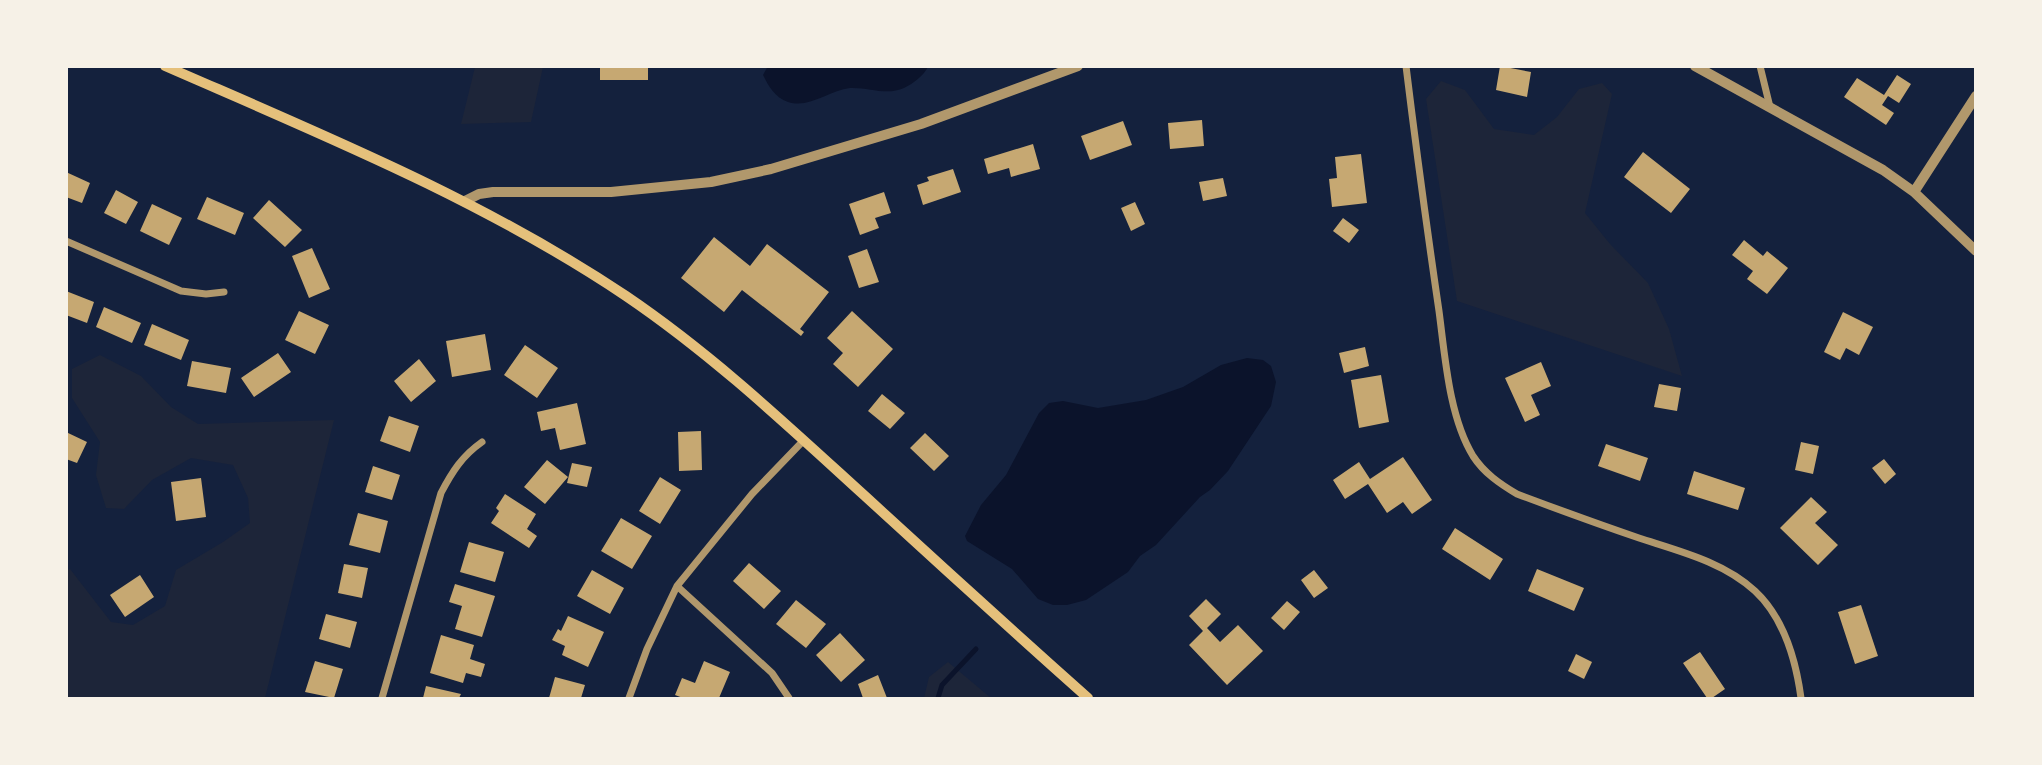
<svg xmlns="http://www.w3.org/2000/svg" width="2042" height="765" viewBox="0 0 2042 765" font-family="'Work Sans',sans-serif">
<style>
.green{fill:#1d2539}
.water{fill:#0b132b}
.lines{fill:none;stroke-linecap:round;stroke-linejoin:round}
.stream{stroke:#0b132b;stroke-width:5}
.building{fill:#c6a872}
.minor{stroke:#b1986c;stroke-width:7}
.tertiary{stroke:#b1986c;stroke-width:10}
.secondary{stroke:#e5c07b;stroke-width:10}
</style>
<rect width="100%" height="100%" fill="#14213d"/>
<path class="green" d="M475 67H543L531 122 461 124Z
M1441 81 1465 90 1494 129 1534 135 1557 117 1579 89 1602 83 1612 94 1585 213 1610 244 1648 283 1669 329 1682 376 1457 301 1426 99Z
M100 355 141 376 171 407 198 424 334 420 265 698H67V570L70 569 111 622 133 625 165 606 176 570 223 542 250 523 248 498 233 465 191 458 152 480 124 509 106 508 96 475 100 442 72 398V369Z
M948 662 991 698H924L929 677Z"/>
<path class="water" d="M768 66H928V67C923 76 914 83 904 88 887 96 868 87 850 88 829 90 810 109 788 102 775 98 768 85 763 75Z
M1247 358 1263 360 1271 366 1276 382 1271 406 1228 471 1210 490 1200 497 1156 545 1140 556 1128 572 1086 600 1067 605H1053L1038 599 1012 569 967 541 965 536 981 505 1006 475 1039 413 1049 403 1063 401 1098 408 1146 400 1183 387 1221 365Z"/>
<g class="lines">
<path class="stream" d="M938 698 942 685 976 649"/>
</g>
<path class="building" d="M600 66H648V80H600Z
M1500 66 1531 72 1527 97 1496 90Z
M1897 75 1911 84 1899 103 1888 96 1882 105 1894 113 1886 125 1844 97 1857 78 1884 95Z
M1202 120 1204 146 1170 149 1168 123Z
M1123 121 1132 145 1090 160 1081 136Z
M1033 144 1040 169 1011 177 1009 168 988 174 984 159Z
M1643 152 1690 189 1671 213 1624 177Z
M1361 154 1367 203 1332 207 1329 179 1337 178 1335 157Z
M953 169 961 192 923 205 917 185 929 181 927 177Z
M66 172 90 183 82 203 66 197Z
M1223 178 1227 196 1203 201 1199 182Z
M116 190 138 202 126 224 104 213Z
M884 192 891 213 875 218 879 228 860 235 849 204Z
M207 197 244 213 235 235 197 219Z
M269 200 302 230 285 247 253 218Z
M1135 202 1145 224 1131 231 1121 208Z
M152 204 182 218 169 245 140 231Z
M1343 218 1359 230 1349 243 1333 231Z
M714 237 750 266 767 244 829 292 800 329 804 332 801 336 742 290 724 312 681 278Z
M1744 240 1763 256 1767 251 1788 268 1767 294 1747 279 1753 271 1732 255Z
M312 248 330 289 309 298 292 256Z
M867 249 879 282 859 288 848 256Z
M66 291 94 302 87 323 66 315Z
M104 307 141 323 132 343 96 327Z
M299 311 329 325 315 354 285 340Z
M852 311 893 349 858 387 833 364 843 353 827 338Z
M1843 312 1873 327 1859 355 1846 348 1840 360 1824 352Z
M152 324 189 340 181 360 144 345Z
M485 334 491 370 452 377 446 341Z
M525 345 558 368 537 398 504 375Z
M1365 347 1369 366 1344 373 1339 353Z
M278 353 291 372 254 397 241 378Z
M419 359 436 381 411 402 394 381Z
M192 361 231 368 226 393 187 386Z
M1541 362 1551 386 1531 395 1540 415 1525 422 1505 378Z
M1381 375 1389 422 1359 428 1351 380Z
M1659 384 1681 388 1677 411 1654 407Z
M882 394 905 413 890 429 868 411Z
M577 403 586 444 560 450 555 428 541 431 537 412Z
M389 416 419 426 410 452 380 441Z
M701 431 702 470 679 471 678 432Z
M66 432 87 442 77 463 66 459Z
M925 433 949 456 934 471 910 448Z
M1801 442 1819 446 1813 474 1795 470Z
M1606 444 1648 458 1640 481 1598 466Z
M1403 457 1432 500 1412 514 1403 502 1387 513 1368 484 1345 499 1333 480 1359 462 1370 479Z
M1884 459 1896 474 1885 484 1872 468Z
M547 460 568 477 545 504 524 487Z
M572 463 592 467 587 487 567 483Z
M373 466 400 475 392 500 365 492Z
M1694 471 1745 488 1738 510 1687 494Z
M660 477 681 490 660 524 639 511Z
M201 478 206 517 176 521 171 482Z
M505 494 536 514 527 529 537 536 529 548 491 523 499 511 496 508Z
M1811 497 1827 512 1815 523 1838 545 1818 565 1780 528Z
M358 513 388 521 380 553 349 545Z
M621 518 652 536 632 569 601 551Z
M1455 528 1503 559 1490 580 1442 549Z
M469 542 504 552 495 582 460 572Z
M749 563 781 591 764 609 733 581Z
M344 564 368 568 362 598 338 593Z
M1537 569 1584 588 1574 611 1528 591Z
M592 570 624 588 610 614 577 596Z
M1314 570 1328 588 1314 598 1301 580Z
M140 575 154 597 125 617 110 595Z
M455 584 495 596 482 637 455 629 462 606 449 602Z
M1206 599 1221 614 1207 628 1220 642 1238 625 1263 651 1227 685 1189 645 1203 631 1189 616Z
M796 600 826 624 806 648 776 624Z
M1287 601 1300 612 1284 630 1271 618Z
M1861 605 1878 656 1855 664 1838 612Z
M326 614 357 622 350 648 319 639Z
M568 616 604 632 588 667 562 655 565 646 552 640 558 629 561 631Z
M840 633 865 660 841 682 816 655Z
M441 635 474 645 470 659 485 664 481 677 466 673 463 683 430 673Z
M1700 652 1725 689 1712 698H1707L1683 663Z
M1576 654 1592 662 1584 679 1568 671Z
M315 661 343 669 334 698 305 692Z
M704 661 730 672 719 698H683L675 695 682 678 695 683Z
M878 675 887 698H863L858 684Z
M555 677 585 685 581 698H549Z
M426 686 461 694 459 698H423Z"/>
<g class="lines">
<path class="minor" d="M1406 66C1416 148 1427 229 1439 311 1445 356 1449 417 1473 456 1484 473 1500 484 1517 494 1557 509 1598 524 1639 538 1679 551 1724 562 1755 591 1784 618 1796 661 1801 698
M1760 66 1770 107
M66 241 181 291 206 294 224 292
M677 586 772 673 789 698
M382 698 441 493C452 472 462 456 482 442
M629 698 647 649 677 586 752 494 804 440"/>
<path class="tertiary" d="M1695 66 1883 170 1914 192 1976 251
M1914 192 1976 96
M465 201 479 194 493 192H611L711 182 771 169 921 124 1078 66"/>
<path class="secondary" d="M165 66C323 135 483 200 626 296 713 355 788 426 865 496 939 564 1013 631 1088 698"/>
</g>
<rect width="2042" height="765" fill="none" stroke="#f6f1e7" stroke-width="136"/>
</svg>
